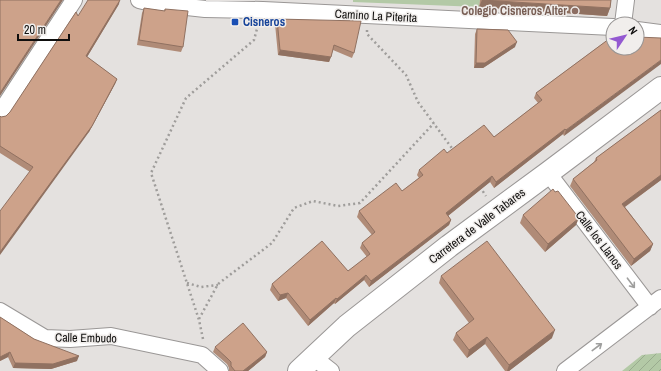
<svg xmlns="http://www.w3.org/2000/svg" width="661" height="371" viewBox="0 0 661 371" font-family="'Archivo Narrow',sans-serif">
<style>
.grass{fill:#b3c9a6}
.garden{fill:url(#garden-furrows)}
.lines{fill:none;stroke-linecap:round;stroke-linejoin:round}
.minor-casing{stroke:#9a9796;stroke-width:18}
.secondary-casing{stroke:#9a9796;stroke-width:24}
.path{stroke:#9f9d9b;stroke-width:2.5;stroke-dasharray:2 3;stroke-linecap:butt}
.minor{stroke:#fff;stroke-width:16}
.secondary{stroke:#fff;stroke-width:22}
.wall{fill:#b08b77}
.shaded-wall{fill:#907161}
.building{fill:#cda28a;stroke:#907161}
.oneway{stroke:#9f9f9e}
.education-dot{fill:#8d6e63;stroke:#f1eeec;stroke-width:1.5}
.transit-dot{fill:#1a4fb4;stroke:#f1eeec;stroke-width:1.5}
.labels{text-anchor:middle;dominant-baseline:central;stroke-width:3;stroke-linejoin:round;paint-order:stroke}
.education-label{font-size:12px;font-weight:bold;fill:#785e54;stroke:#f1eeec;text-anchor:end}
.street-label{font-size:12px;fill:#0f0e0d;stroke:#f1eeec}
.transit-label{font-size:12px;font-weight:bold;fill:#164399;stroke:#f1eeec;text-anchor:start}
</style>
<defs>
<pattern id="garden-furrows" width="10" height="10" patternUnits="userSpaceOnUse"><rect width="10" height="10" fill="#b3c9a6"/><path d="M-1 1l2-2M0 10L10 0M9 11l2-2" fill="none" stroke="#99ab8e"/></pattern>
</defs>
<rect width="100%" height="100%" fill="#e4e1df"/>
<path class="grass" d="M353 0H480L479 7 353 2Z"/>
<path class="garden" d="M661 353V371H622L642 355Z"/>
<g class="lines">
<g class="minor-casing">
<path id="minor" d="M139 0 151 3 205 9 263 10 613 27
M623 24 626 0
M637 30 661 33
M0 113 74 0
M548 173 650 307
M0 311 45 338 70 339 111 336 202 355 220 371
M313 357 331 371
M565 371 661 298"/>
</g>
<g class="secondary-casing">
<path id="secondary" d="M299 371 347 326 449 246 548 173 661 88"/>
</g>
<path class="path" d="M367 30V34L406 75 418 102 454 151
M480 187 486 196
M187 283 201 287 218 285
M199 319 218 284 272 243 294 208 313 201 338 206 360 203 434 123
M203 339 199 320 151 173 186 98 254 40 258 25"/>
<use href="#minor" class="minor"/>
<use href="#secondary" class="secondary"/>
</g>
<path class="wall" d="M480 0H611L610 8 607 16 479 7Z
M119 4 87 57 117 79 115 84 89 132 30 172 0 153V116L1 117 6 116 10 112 78 16Z
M144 8 164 11 165 9 183 47 181 52 137 45 142 13Z
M277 19 354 53 352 58 333 50 329 62 278 55 275 24Z
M477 29 515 47 483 68H474L475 34Z
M613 36 564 136 563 134 494 188 490 182 448 216 451 220 449 225 369 287 364 280 335 304 334 303 308 326 286 298 278 301 270 290 272 284 348 271 367 257 360 248 362 243 372 235 357 217 359 211 402 191 419 178 417 175 419 170 447 153 494 137 538 103 534 98 536 93Z
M661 110V180L625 207 653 244 650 251 631 266 570 186 573 179 594 162 596 158Z
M555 192 576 225 545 252 520 223 523 215Z
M441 276 552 338 509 371H505L485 344 467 358 453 340 456 333 469 323 439 283Z
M0 317 34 339 77 361 51 369 13 368 8 357 0 361Z
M215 347 267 352 265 357 248 371H229V368L227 364 213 352Z"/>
<path class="shaded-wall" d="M61 0H63L0 96V93Z
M120 0 119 4 84 62 86 56Z
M482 0 610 8 607 16 479 7Z
M517 42 515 47 483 68H474L476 63Z
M280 50 331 57 329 62 278 55Z
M661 60V64L564 136 566 130Z
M117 79 115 84 89 132 0 255V252Z
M565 129 563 134 494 188 496 182Z
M661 175V180L619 211 622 204Z
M492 176 490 182 444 219 446 213Z
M579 218 576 225 545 252 548 244Z
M451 220 449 225 369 287 371 281Z
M653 244 650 251 631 266 634 259Z
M366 275 364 280 335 304 337 299Z
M288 293 286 298 278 301 280 295Z
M336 298 334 303 308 326 310 320Z
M555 330 552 338 509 371H507L509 365Z
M487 337 485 344 467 358 469 350Z
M10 352 8 357 0 361V357Z
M267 352 265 357 248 371H243Z
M79 356 77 361 51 369 13 368 15 363Z"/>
<path class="building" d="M0 0H61L0 93Z
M88 0H120L86 56 117 79 92 126 0 252V211L33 167 0 146V116L1 117 6 116 10 112 76 12 78 16Z
M482 0H611L610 8Z
M144 8 165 11V9L188 11 183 47 139 40Z
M277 19 361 21 354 53 334 45 331 57 280 50Z
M477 29 508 30 517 42 485 63H476Z
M613 36V48H637V37L661 38V60L566 130 565 129 496 182 492 176 446 213 451 220 371 281 366 275 337 299 336 298 310 320 288 293 280 295 272 284 322 241 348 271 370 254 362 243 375 232 359 211 396 183 402 191 423 175 419 170 444 149 447 153 484 125 494 137 542 100 536 93Z
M661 110V175L622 204 653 244 634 259 573 179 597 160 596 158Z
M553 189 555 192 558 191 579 218 548 244 523 215Z
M487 241 555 330 509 365 487 337 469 350 456 333 474 319 441 276Z
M0 317 34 339 79 356 53 364 15 363 10 352 0 357Z
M243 323 267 352 243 371H235L231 366V362L228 359 215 347Z"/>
<defs><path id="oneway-shaft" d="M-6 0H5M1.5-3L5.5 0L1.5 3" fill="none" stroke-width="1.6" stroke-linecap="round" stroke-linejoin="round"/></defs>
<g class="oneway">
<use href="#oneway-shaft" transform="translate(631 283) rotate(53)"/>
<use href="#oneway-shaft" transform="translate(597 347) rotate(-37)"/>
</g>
<circle class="education-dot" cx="575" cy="11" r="4"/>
<rect class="transit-dot" x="231" y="18" width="8" height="8" rx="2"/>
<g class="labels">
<g class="education-label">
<text x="567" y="11">Colegio Cisneros Alter</text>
</g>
<g class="street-label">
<text transform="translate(376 16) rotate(3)">Camino La Piterita</text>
<text transform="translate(477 226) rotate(-37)">Carretera de Valle Tabares</text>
<text transform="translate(599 240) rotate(53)">Calle los Llanos</text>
<text transform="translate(86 338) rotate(1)">Calle Embudo</text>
</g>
<g class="transit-label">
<text x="243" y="22">Cisneros</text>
</g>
</g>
<g transform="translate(625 36) rotate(55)"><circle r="19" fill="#f1eeec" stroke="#979493"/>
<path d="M0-3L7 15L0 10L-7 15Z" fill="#9459d1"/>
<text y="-6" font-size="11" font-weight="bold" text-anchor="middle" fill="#0f0e0d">N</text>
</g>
<path d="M18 34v6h51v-6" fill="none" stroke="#0f0e0d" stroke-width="2"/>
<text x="24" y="34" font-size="12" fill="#0f0e0d" stroke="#f1eeec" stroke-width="3" paint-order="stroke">20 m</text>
</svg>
